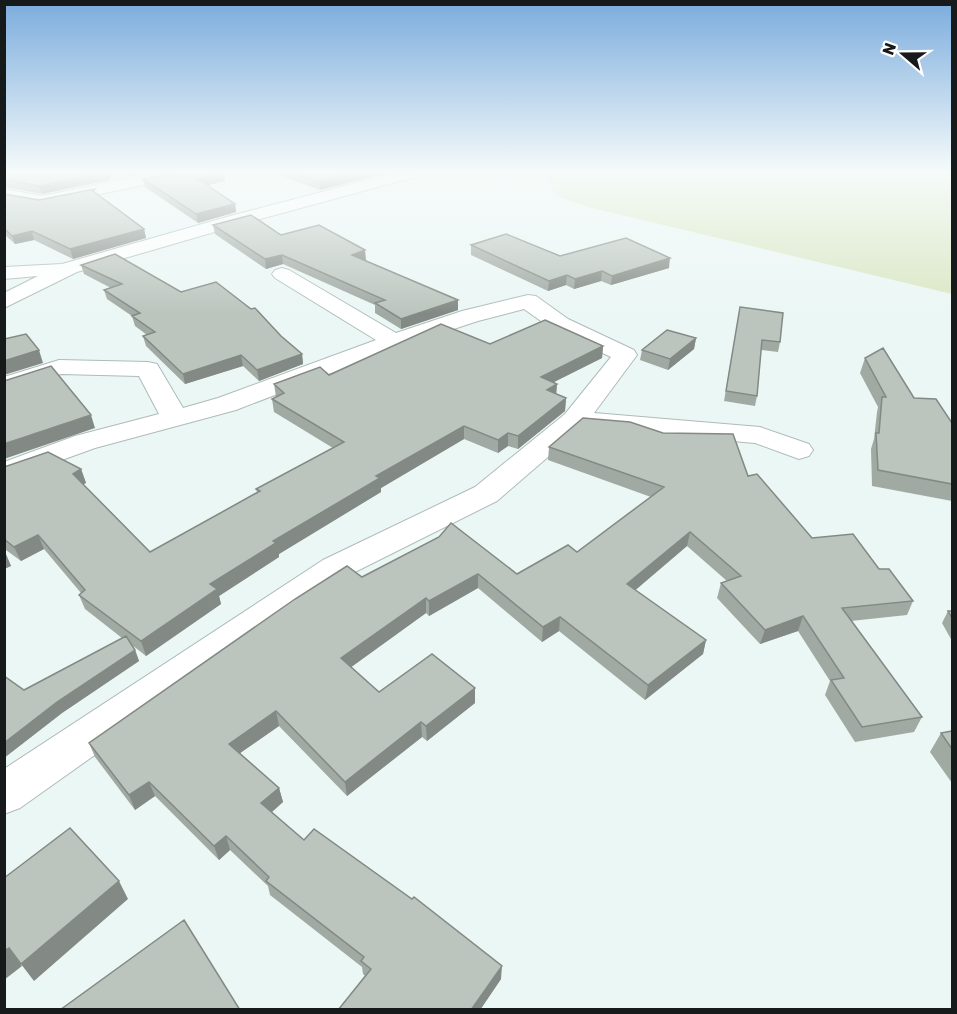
<svg xmlns="http://www.w3.org/2000/svg" width="957" height="1014" viewBox="0 0 957 1014" font-family="Rubik,sans-serif">
<style>
.green{fill:#d9e6c2}
.lines{fill:none;stroke-linecap:round;stroke-linejoin:round}
.minor-casing{stroke:#afbbb9;stroke-width:2}
.minor{fill:#fff;fill-rule:evenodd}
.wall{fill:#a1a9a3}
.shaded-wall{fill:#838984}
.building{fill:#bbc4bd;stroke:#838984;stroke-width:1.5}
</style>
<rect width="100%" height="100%" fill="#ebf7f5"/>
<path class="green" d="M550 172H952V294L588 207 557 196 544 177Z"/>
<g class="lines">
<g class="minor-casing">
<path id="minor" d="M158 172H190L183 177 42 206 4 199V189L42 196Z
M398 172H424L422 175 242 224 77 272 4 308V293L38 276 4 279V267L62 264 230 216Z
M282 268 289 270 396 333 462 311 528 295 536 296 568 319 634 350 637 355 594 413 760 427 809 444 813 450 809 456 799 459 755 443 596 429 585 425 497 501 347 576 20 808 4 814V769L323 560 475 487 565 414 611 357 552 329 524 309 478 321 402 346 236 410 95 448 4 481V462L75 436 159 414 139 376 61 374 4 394V377L59 360 148 362 157 364 183 408 218 398 376 340 275 278 272 274 275 270Z"/>
</g>
<use href="#minor" class="minor"/>
</g>
<path class="wall" d="M4 172H114L109 180 42 194 4 187Z
M271 172H391L320 190Z
M224 173 225 181 207 185 235 204 236 212 198 223 145 187 143 179Z
M95 192 144 229 146 238 73 259 34 240 15 244 4 234V194L39 200Z
M213 225 281 235 366 260H364L458 300V310L401 329 375 313V305L283 264 266 269 215 234Z
M471 245 560 256 669 268 611 285 601 281 574 289 566 285 548 291 471 255Z
M81 265 181 292 281 336 302 354 303 364 259 381 243 366 185 384 146 346 143 336 147 335 135 326 132 316 107 299 104 290 111 288 84 274Z
M740 307 780 342 778 352 761 350 757 396 755 406 724 401Z
M696 338 694 349 668 370 640 360 642 350Z
M490 344 603 346 602 358 554 382 557 384 556 394 566 398 565 411 518 449 508 446 498 453 464 439 381 488V492L279 554V557L219 596 221 604 146 656 132 645 135 650 139 661 62 713 4 758V676L24 690 122 638 85 609 79 595 81 593 44 549 21 561 6 550 5 552 11 566 4 569V467L81 469 86 483 83 484 150 552 257 492 256 489 333 448 274 412 272 399 276 397 274 384Z
M865 358 914 398 952 423V501L872 486 871 449 874 439 877 412 878 407 860 373Z
M549 447 748 476 812 538 879 569 913 601 907 615 851 621 922 717 914 732 855 742 825 695 830 681 798 631 760 644 717 598 721 583 727 581 687 546 635 590 706 640 703 654 645 700 559 631 542 642 478 588 429 616 426 613 351 667 379 692 475 688V703L427 741 422 737 347 796 279 726 240 753 279 788 283 802 272 812 304 840 501 979 480 1010H338L365 976 363 974 362 967 270 895 268 886 230 850 219 860 155 796 135 810 95 757 89 743 362 577 439 537 517 574 577 552 651 497 548 460Z
M948 611H952V641L942 623Z
M952 731V783L930 752 941 733Z"/>
<path class="shaded-wall" d="M106 172H114L109 180 42 194 39 186Z
M127 172H145L128 176Z
M359 172H391L320 190 319 182Z
M224 173 225 181 200 187 198 179Z
M235 204 236 212 198 223 196 214Z
M144 229 146 238 73 259 70 249Z
M32 231 34 240 15 244 12 236Z
M365 250 366 260 353 264 352 255Z
M282 255 283 264 266 269 265 259Z
M670 258 669 268 611 285 612 276Z
M602 271 601 281 574 289 575 279Z
M567 275 566 285 548 291 549 281Z
M458 300V310L401 329V319Z
M696 338 694 349 668 370 670 359Z
M603 346 602 358 540 389 541 377Z
M39 350 43 363 4 375V361Z
M302 354 303 364 259 381 257 370Z
M241 355 243 366 185 384 183 374Z
M557 384 556 396 547 390Z
M566 398 565 411 518 449V436Z
M91 415 95 428 4 459V444Z
M464 426V439L381 488V492L279 554V557L219 596 221 604 146 656 141 641 210 584 273 541 376 476Z
M508 433V446L498 453V440Z
M81 469 86 483 78 487 73 474Z
M690 532 687 546 625 599 627 584Z
M38 535 44 549 21 561 14 547Z
M4 546 6 550 5 552 11 566 4 569Z
M478 574V588L429 616V601Z
M426 598V613L343 673 341 658Z
M803 616 798 631 760 644 765 630Z
M560 617 559 631 542 642 543 627Z
M706 640 703 654 645 700 648 685Z
M135 650 139 661 62 713 4 758V743L57 702Z
M475 688V703L427 741 426 726Z
M276 711 279 726 233 758 229 744Z
M421 722 422 737 347 796 345 782Z
M149 782 155 796 135 810 129 795Z
M279 788 283 802 266 817 261 803Z
M226 836 230 850 219 860 214 846Z
M119 881 128 899 34 981 21 964Z
M9 948 22 966 4 980V951Z
M502 966 501 979 480 1010H471Z"/>
<path class="building" d="M4 172H106L39 186 4 179Z
M177 172 224 173 198 179 235 204 196 214 143 179Z
M291 172H359L319 182Z
M95 189 93 191 144 229 70 249 32 231 12 236 4 228V194L39 200Z
M251 215 281 235 319 225 365 250 352 255 458 300 401 319 375 303 385 300 282 255 265 259 213 225Z
M506 234 560 256 626 238 670 258 612 276 602 271 575 279 567 275 549 281 471 245Z
M115 254 181 292 216 282 251 309 255 308 281 336 302 354 257 370 241 355 183 374 143 336 155 332 132 316 140 313 104 290 122 284 81 265Z
M740 307 783 313 780 342 762 340 757 396 726 391Z
M545 320 603 346 541 377 557 384 547 390 566 398 518 436 508 433 498 440 464 426 376 476 380 478 273 541 276 543 210 584 217 589 141 641 79 595 85 590 38 535 14 547 4 539V467L48 452 81 469 73 474 150 552 260 491 256 489 344 442 272 399 284 393 274 384 320 367 329 375 441 324 490 344Z
M667 330 696 338 670 359 642 350Z
M26 334 39 350 4 361V339Z
M883 348 914 398 936 399 952 423V484L878 470 876 433H879L882 397H886L865 358Z
M51 366 91 415 4 444V381Z
M583 418 630 422 663 433 733 434 748 476 757 474 812 538 853 534 879 569H889L913 601 842 608 922 717 862 727 831 680 844 678 803 616 765 630 721 583 741 576 690 532 627 584 706 640 648 685 560 617 543 627 478 574 429 601 426 598 341 658 379 692 432 654 475 688 426 726 421 722 345 782 276 711 229 744 279 788 261 803 304 840 314 829 412 899 414 897 502 966 471 1010H338L371 969 361 961 364 957 266 881 269 877 226 836 214 846 149 782 129 795 89 743 295 599 347 566 362 577 439 537 451 523 517 574 568 545 577 552 664 487 549 447Z
M948 611H952V618Z
M126 636 135 650 57 702 4 743V676L24 690Z
M952 731V749L941 733Z
M70 828 119 881 21 964 9 948 4 951V878Z
M184 920 240 1010H60Z"/>
<linearGradient id="sky" x2="0" y2="1"><stop stop-color="#7bacdd"/><stop offset="0.55" stop-color="#f6fbfa"/><stop offset="1" stop-color="#f6fbfa" stop-opacity="0"/></linearGradient>
<rect width="957" height="314" fill="url(#sky)"/>
<rect width="957" height="1014" fill="none" stroke="#161a1a" stroke-width="12"/>
<g transform="translate(903 54) rotate(290)" stroke="#ffffff" stroke-width="4.5" paint-order="stroke">
<path d="M0-4.5L10 22L0 15L-10 22Z" fill="#161a1a"/>
<text y="-9" font-size="16" font-weight="bold" text-anchor="middle" fill="#161a1a">N</text>
</g>
</svg>
